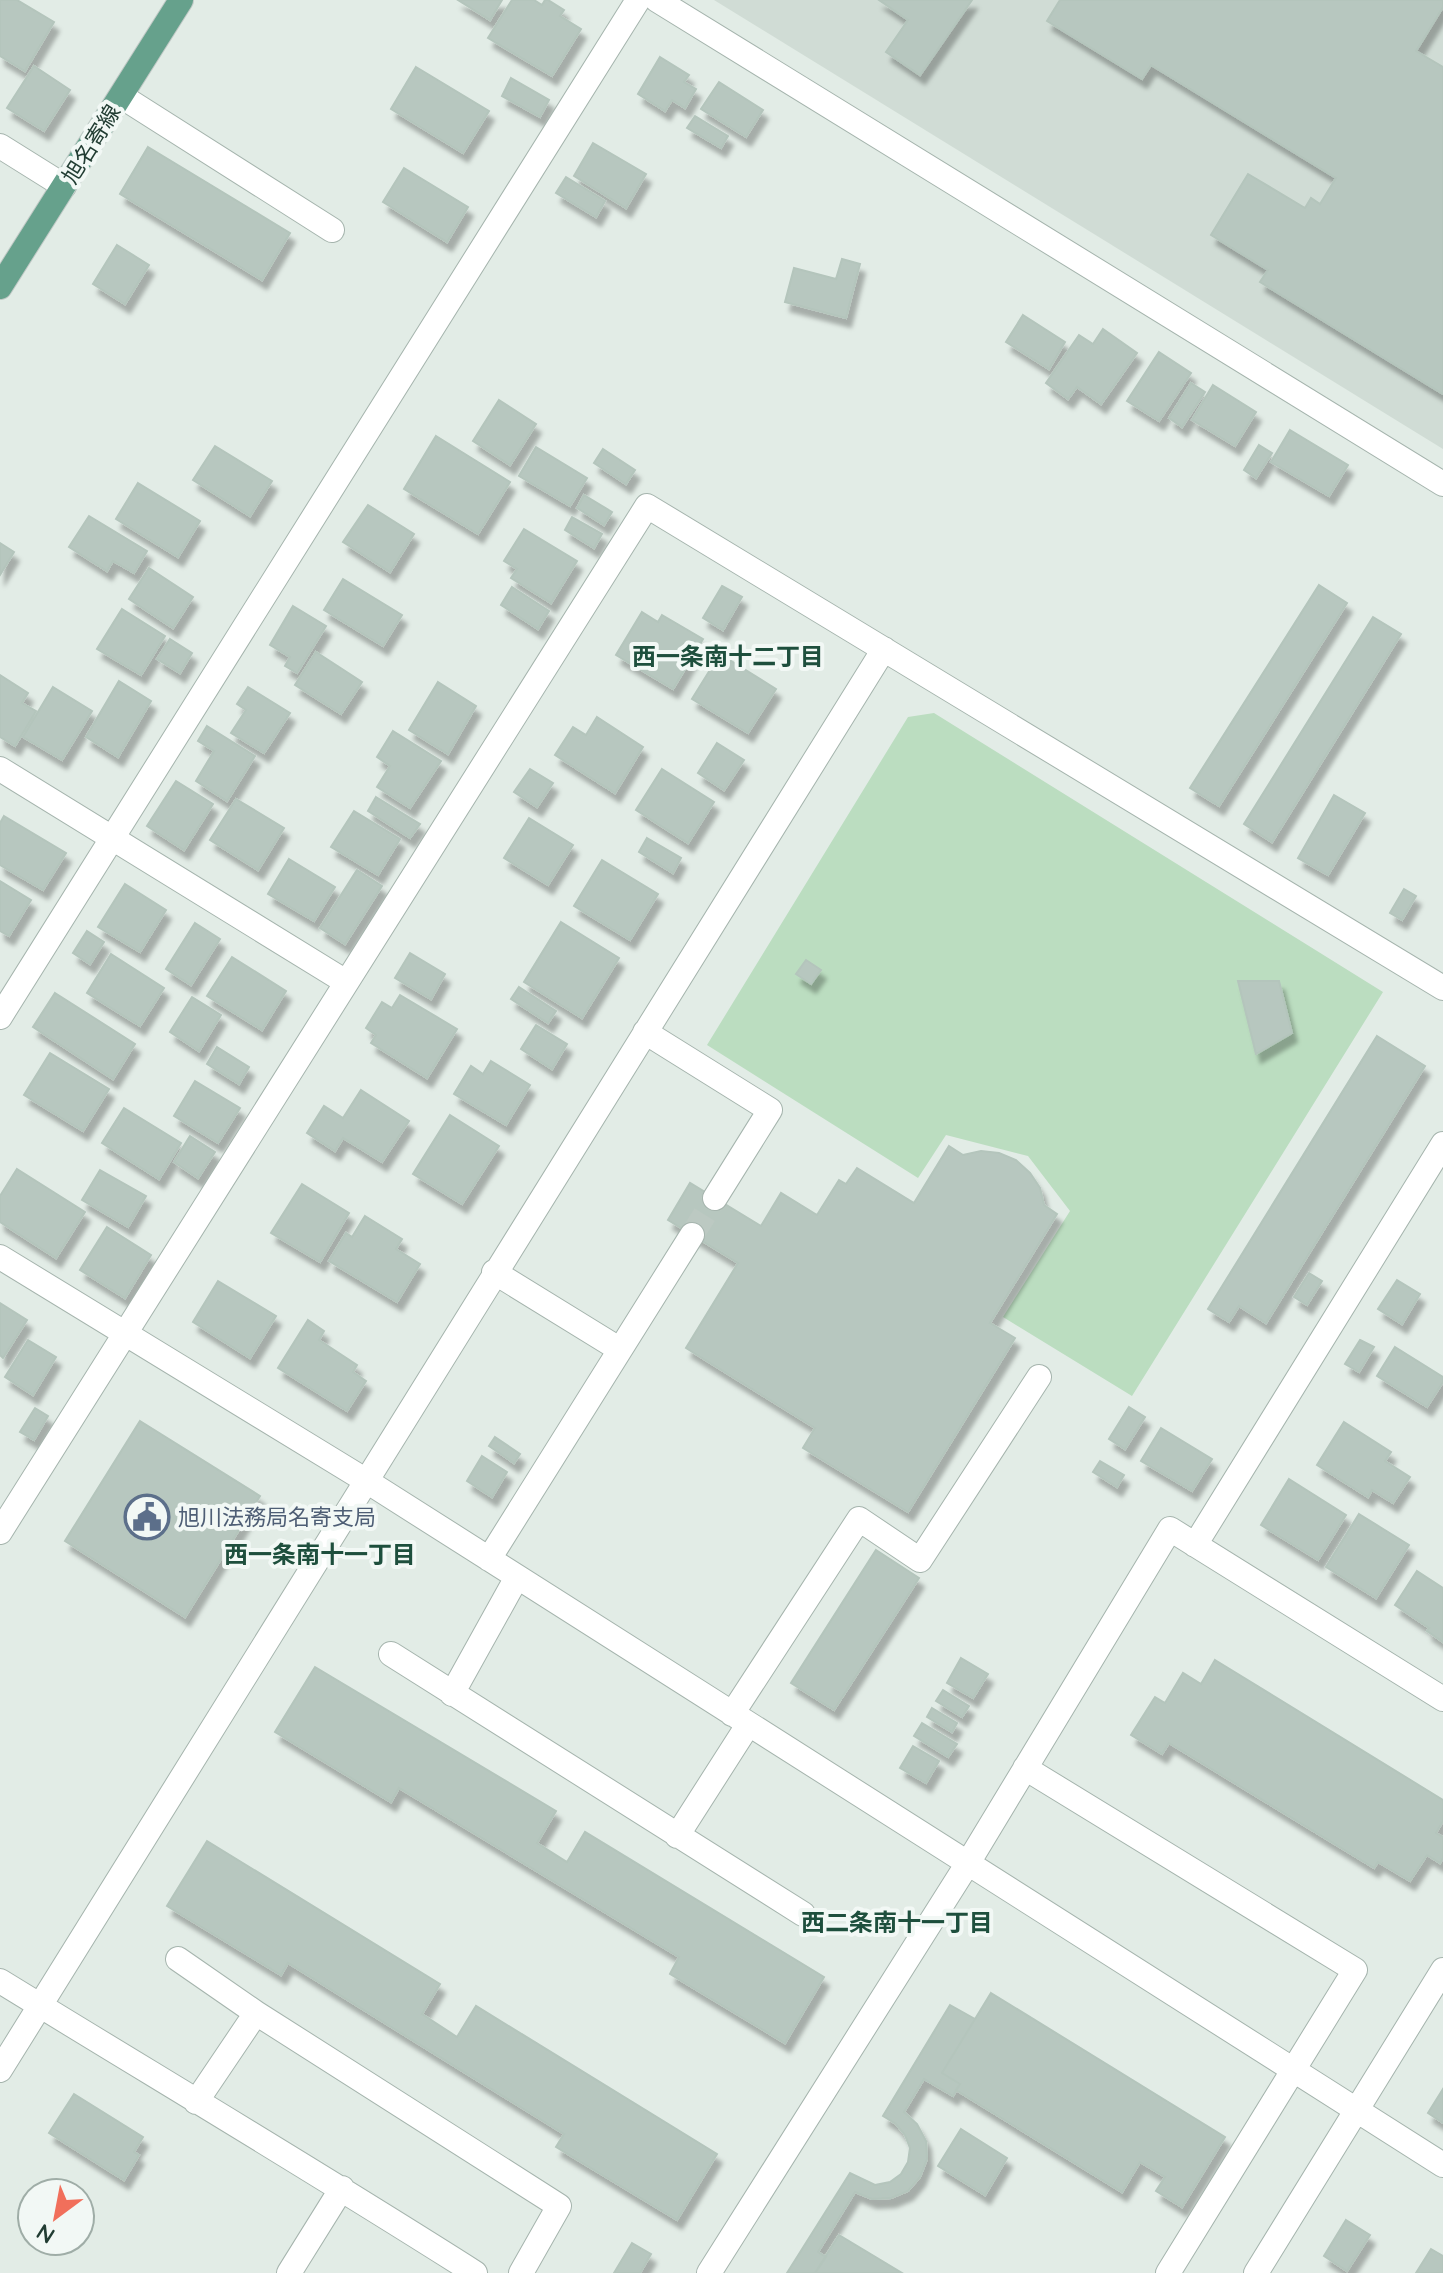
<svg xmlns="http://www.w3.org/2000/svg" width="1443" height="2273" viewBox="0 0 1443 2273" font-family="Quicksand,'Noto Sans JP',sans-serif">
<style>
.built{fill:#d0dcd5}
.green{fill:#bbddc0}
.building{fill:#b7c7bf;stroke:#b4c5bc;stroke-width:2;filter:url(#shadow)}
.lines{fill:none;stroke-linecap:round;stroke-linejoin:round}
.minor-tunnel{stroke:#bcc9c2;stroke-width:24;stroke-dasharray:24 12;stroke-linecap:butt}
.minor-casing{stroke:#a5b4ad;stroke-width:26}
.major-casing{stroke:#c1c9c6;stroke-width:26}
.minor{stroke:#fff;stroke-width:24}
.major{stroke:#66a18c;stroke-width:24}
.labels{text-anchor:middle;dominant-baseline:central;stroke-width:8;stroke-linejoin:round;paint-order:stroke}
.street-label{font-size:22px;fill:#223d33;stroke:#f2f8f5}
.service-label{font-size:22px;fill:#4e5e75;stroke:#f2f8f5;text-anchor:start}
.neighbourhood-label{font-size:24px;font-weight:bold;fill:#1e4f3d;stroke:#f2f8f5}
</style>
<defs>
<filter id="shadow"><feDropShadow dx="5" dy="9" stdDeviation="2" flood-color="#0004"/></filter>
</defs>
<rect width="100%" height="100%" fill="#e2ece6"/>
<path class="built" d="M714 0H1443V449Z"/>
<path class="green" d="M934 713 1383 992 1132 1396 1003 1317 1070 1211 1028 1156 946 1135 918 1178 707 1045 908 717Z"/>
<path class="building" d="M0 0H17L54 22 25 71 0 56Z
M458 0H502L490 20Z
M512 0H534L542 5 545 0H548L564 10 560 16 581 29 552 76 488 38Z
M879 0H972L920 75 886 52 908 20Z
M1060 0H1443V7L1416 51 1443 67V394L1260 282 1268 270 1211 235 1248 174 1305 208 1311 198 1320 204 1336 178 1151 65 1142 79 1047 21Z
M660 57 689 75 684 82 696 89 685 108 672 100 665 111 638 94Z
M34 66 70 90 44 131 7 108Z
M416 67 489 111 463 153 391 109Z
M511 78 549 100 540 117 502 96Z
M719 82 763 110 746 137 701 109Z
M695 116 728 136 721 148 687 128Z
M593 143 646 174 626 208 574 176Z
M148 147 290 233 262 280 120 194Z
M404 168 468 207 447 242 383 202Z
M566 177 605 201 596 217 556 193Z
M117 245 149 265 125 304 93 284Z
M842 259 860 264 846 318 785 302 794 268 836 279Z
M1023 315 1065 342 1049 369 1006 342Z
M1103 329 1137 353 1101 404 1077 387 1068 399 1046 383 1079 335 1093 344Z
M1159 352 1191 373 1159 421 1127 401Z
M1191 383 1205 392 1182 427 1169 418Z
M1213 385 1256 412 1235 446 1192 420Z
M499 400 536 424 510 465 473 441Z
M1290 430 1348 465 1329 496 1271 462Z
M436 436 510 482 478 534 404 489Z
M1259 445 1272 453 1256 478 1244 470Z
M215 446 272 481 250 516 193 480Z
M536 447 587 478 570 506 519 476Z
M603 449 635 470 626 484 594 463Z
M138 483 200 521 178 557 116 519Z
M584 495 612 512 604 525 577 508Z
M368 505 414 534 390 572 343 542Z
M89 516 147 551 134 573 113 561 107 571 69 547Z
M572 517 602 534 594 548 565 530Z
M524 529 577 561 551 603 511 578 517 569 504 561Z
M0 543 14 552 0 575Z
M149 568 193 597 173 628 129 599Z
M343 579 402 615 383 646 324 610Z
M1319 585 1347 603 1219 806 1190 788Z
M722 586 742 597 723 630 703 618Z
M512 587 549 611 538 629 501 605Z
M293 606 326 626 297 673 285 666 290 657 270 645Z
M122 609 165 636 141 675 97 649Z
M642 612 658 622 662 615 703 639 673 689 616 655Z
M1373 617 1401 634 1272 842 1244 824Z
M170 639 192 653 180 673 157 659Z
M316 652 362 682 341 714 295 685Z
M720 654 776 689 748 733 692 699Z
M0 675 28 693 22 703 36 711 15 746 0 737Z
M119 681 151 701 118 757 86 737Z
M438 682 476 706 448 754 409 730Z
M53 687 92 711 62 760 23 737Z
M248 687 290 713 264 753 231 733 246 710 237 704Z
M597 717 643 747 615 793 555 755 573 727 586 735Z
M207 726 255 756 227 801 196 781 214 751 198 741Z
M393 731 441 761 410 808 377 787 390 766 377 757Z
M717 743 744 760 724 790 698 773Z
M530 769 553 783 537 807 514 792Z
M662 769 714 802 688 843 636 810Z
M176 781 213 804 184 850 147 826Z
M1334 795 1365 813 1328 875 1298 858Z
M376 797 420 824 410 838 368 811Z
M236 799 284 828 258 870 210 840Z
M354 811 400 839 378 875 331 847Z
M4 816 66 853 43 890 0 865V823Z
M529 818 573 845 548 885 504 858Z
M647 838 681 858 673 873 639 852Z
M289 859 335 887 314 921 268 894Z
M602 860 658 894 630 940 574 906Z
M357 870 382 886 345 944 320 928Z
M0 881 31 900 9 936 0 931Z
M125 884 166 910 140 952 98 927Z
M1404 889 1416 896 1402 920 1390 913Z
M561 922 619 958 582 1018 524 982Z
M195 923 220 939 191 985 166 969Z
M87 931 104 942 90 964 73 953Z
M410 953 445 974 431 999 395 978Z
M111 954 164 988 140 1026 87 993Z
M232 957 286 991 262 1030 207 996Z
M806 960 821 970 811 984 796 974Z
M1238 981H1279L1292 1033 1256 1054Z
M519 987 556 1011 548 1023 511 999Z
M55 993 135 1044 113 1079 33 1027Z
M400 995 457 1029 427 1078 371 1043 376 1035 366 1028 382 1002 392 1008Z
M192 997 221 1015 199 1051 170 1032Z
M536 1025 567 1044 552 1069 521 1049Z
M1377 1036 1425 1066 1266 1323 1239 1306 1229 1322 1208 1309Z
M217 1047 249 1067 239 1084 207 1064Z
M50 1053 109 1089 83 1131 24 1095Z
M491 1061 530 1085 506 1125 454 1094 471 1066 483 1074Z
M195 1081 240 1108 218 1143 174 1116Z
M361 1090 409 1121 382 1162 343 1138 335 1151 307 1133 324 1106 343 1118Z
M124 1108 181 1143 159 1179 102 1143Z
M450 1115 499 1146 462 1204 413 1174Z
M190 1136 215 1152 198 1178 174 1162Z
M949 1146 963 1155 981 1151 999 1153 1016 1160 1030 1173 1040 1188 1044 1205 1057 1214 990 1323 1015 1338 908 1512 803 1448 815 1428 686 1348 738 1263 668 1220 690 1183 761 1226 781 1193 817 1215 839 1180 846 1184 857 1168 914 1203Z
M17 1169 85 1212 56 1258 0 1222V1196Z
M100 1170 146 1196 128 1227 82 1200Z
M302 1184 349 1213 320 1262 271 1233Z
M365 1216 402 1239 396 1249 420 1264 397 1302 329 1261 346 1233 352 1237Z
M107 1227 151 1255 125 1298 80 1270Z
M1309 1273 1322 1281 1307 1305 1294 1297Z
M1397 1280 1420 1294 1402 1324 1378 1309Z
M218 1281 276 1316 250 1358 193 1322Z
M0 1303 27 1320 3 1358 0 1355Z
M308 1320 324 1331 319 1340 357 1365 353 1372 366 1381 347 1411 278 1368Z
M28 1340 56 1357 33 1395 5 1377Z
M1360 1340 1374 1347 1359 1372 1345 1364Z
M1395 1347 1443 1377V1382L1427 1407 1377 1376Z
M1129 1407 1145 1417 1125 1449 1109 1439Z
M35 1408 48 1416 34 1440 20 1432Z
M140 1421 260 1496 185 1617 65 1541Z
M1344 1422 1391 1452 1385 1461 1410 1477 1393 1503 1372 1490 1368 1497 1317 1465Z
M1161 1428 1212 1459 1192 1491 1141 1461Z
M495 1437 520 1454 514 1463 489 1446Z
M482 1456 507 1472 492 1497 467 1481Z
M1100 1461 1124 1475 1117 1487 1093 1472Z
M1289 1479 1346 1515 1318 1560 1261 1525Z
M1359 1514 1409 1545 1376 1598 1326 1567Z
M876 1550 919 1578 834 1710 791 1683Z
M1417 1571 1443 1588V1642L1427 1631 1429 1628 1395 1605Z
M961 1658 988 1674 973 1698 947 1683Z
M1215 1660 1443 1800V1821L1436 1833 1443 1837V1858L1440 1863 1427 1855 1410 1881 1378 1862 1374 1868 1169 1743 1162 1754 1131 1735 1155 1697 1165 1703 1183 1673 1201 1684Z
M315 1667 556 1811 537 1843 567 1862 585 1832 824 1977 785 2043 670 1974 679 1957 399 1788 391 1802 275 1732Z
M943 1690 969 1706 962 1717 936 1701Z
M932 1708 957 1723 952 1732 927 1717Z
M922 1723 957 1744 948 1757 914 1736Z
M913 1746 939 1761 926 1783 900 1768Z
M207 1841 440 1984 422 2014 457 2037 476 2006 717 2154 677 2220 556 2147 564 2134 288 1963 281 1975 167 1906Z
M991 1993 1225 2137 1182 2207 1156 2191 1165 2177 1140 2162 1122 2192 956 2090 960 2084 942 2073Z
M950 2005 975 2019 942 2073 960 2084 953 2096 924 2079 904 2112 917 2124 926 2141 927 2159 920 2177 908 2191 891 2198 872 2199 855 2192 818 2252 826 2257 815 2273H787L850 2173 875 2185 890 2182 901 2174 908 2162 910 2148 905 2135 896 2124 883 2116Z
M1443 2089V2123L1428 2113Z
M74 2094 143 2137 134 2152 139 2155 124 2180 49 2133Z
M961 2129 1007 2158 985 2195 938 2166Z
M1346 2220 1370 2235 1347 2271 1324 2256Z
M839 2235 902 2273H815Z
M632 2243 651 2254 640 2273H614Z
M1431 2249 1443 2256V2273H1416Z"/>
<g class="lines">
<path class="minor-tunnel" d="M692 1235 715 1198"/>
<g class="minor-casing">
<path id="minor" d="M657 0 1443 484
M121 96 332 230
M0 146 64 186
M0 769 346 982
M0 1017 638 0
M645 1032 770 1110 715 1198
M0 1257 365 1480 1443 2165
M494 1272 619 1349
M0 1532 647 506 1443 988
M1195 1545 1443 1144
M489 1559 692 1235
M391 1654 803 1914
M452 1694 517 1577
M732 1714 859 1519 920 1560 1039 1377
M1025 1768 1355 1970 1168 2273
M677 1836 748 1725
M178 1959 256 2013
M0 1981C158 2078 318 2173 475 2273
M0 2070 884 649
M196 2102 256 2013 559 2206 521 2273
M289 2273 342 2188
M709 2273 968 1863 1170 1529 1443 1699
M1256 2273 1443 1970"/>
</g>
<g class="major-casing">
<path id="major" d="M0 287 181 0"/>
</g>
<use href="#minor" class="minor"/>
<use href="#major" class="major"/>
</g>
<defs>
<g id="civic-ring" transform="scale(2.3)"><circle r="9.5" fill="#f2f8f5" stroke="#5c6f8a" stroke-width="1.5"/><path d="M-.6-6.5H3V-4.5H.6V-3L4-1V1h2V6H-6V1h2V-1L-.6-3ZM-1.2 2.5V6h2.4V2.5Z" fill="#5c6f8a"/></g>
</defs>
<g fill-rule="evenodd">
<use href="#civic-ring" x="147" y="1517"/>
</g>
<g class="labels">
<g class="street-label">
<text transform="translate(91 144) rotate(-58)">旭名寄線</text>
</g>
<g class="service-label">
<text x="178" y="1517">旭川法務局名寄支局</text>
</g>
<g class="neighbourhood-label">
<text x="728" y="656">西一条南十二丁目</text>
<text x="320" y="1554">西一条南十一丁目</text>
<text x="897" y="1922">西二条南十一丁目</text>
</g>
</g>
<g transform="translate(56 2217) rotate(212)"><circle r="38" fill="#f2f8f5" stroke="#9fada7" stroke-width="2"/>
<path d="M0-6L14 30L0 20L-14 30Z" fill="#f16f5b"/>
<text y="-12" font-size="22" font-weight="bold" text-anchor="middle" fill="#223d33">N</text>
</g>
</svg>
